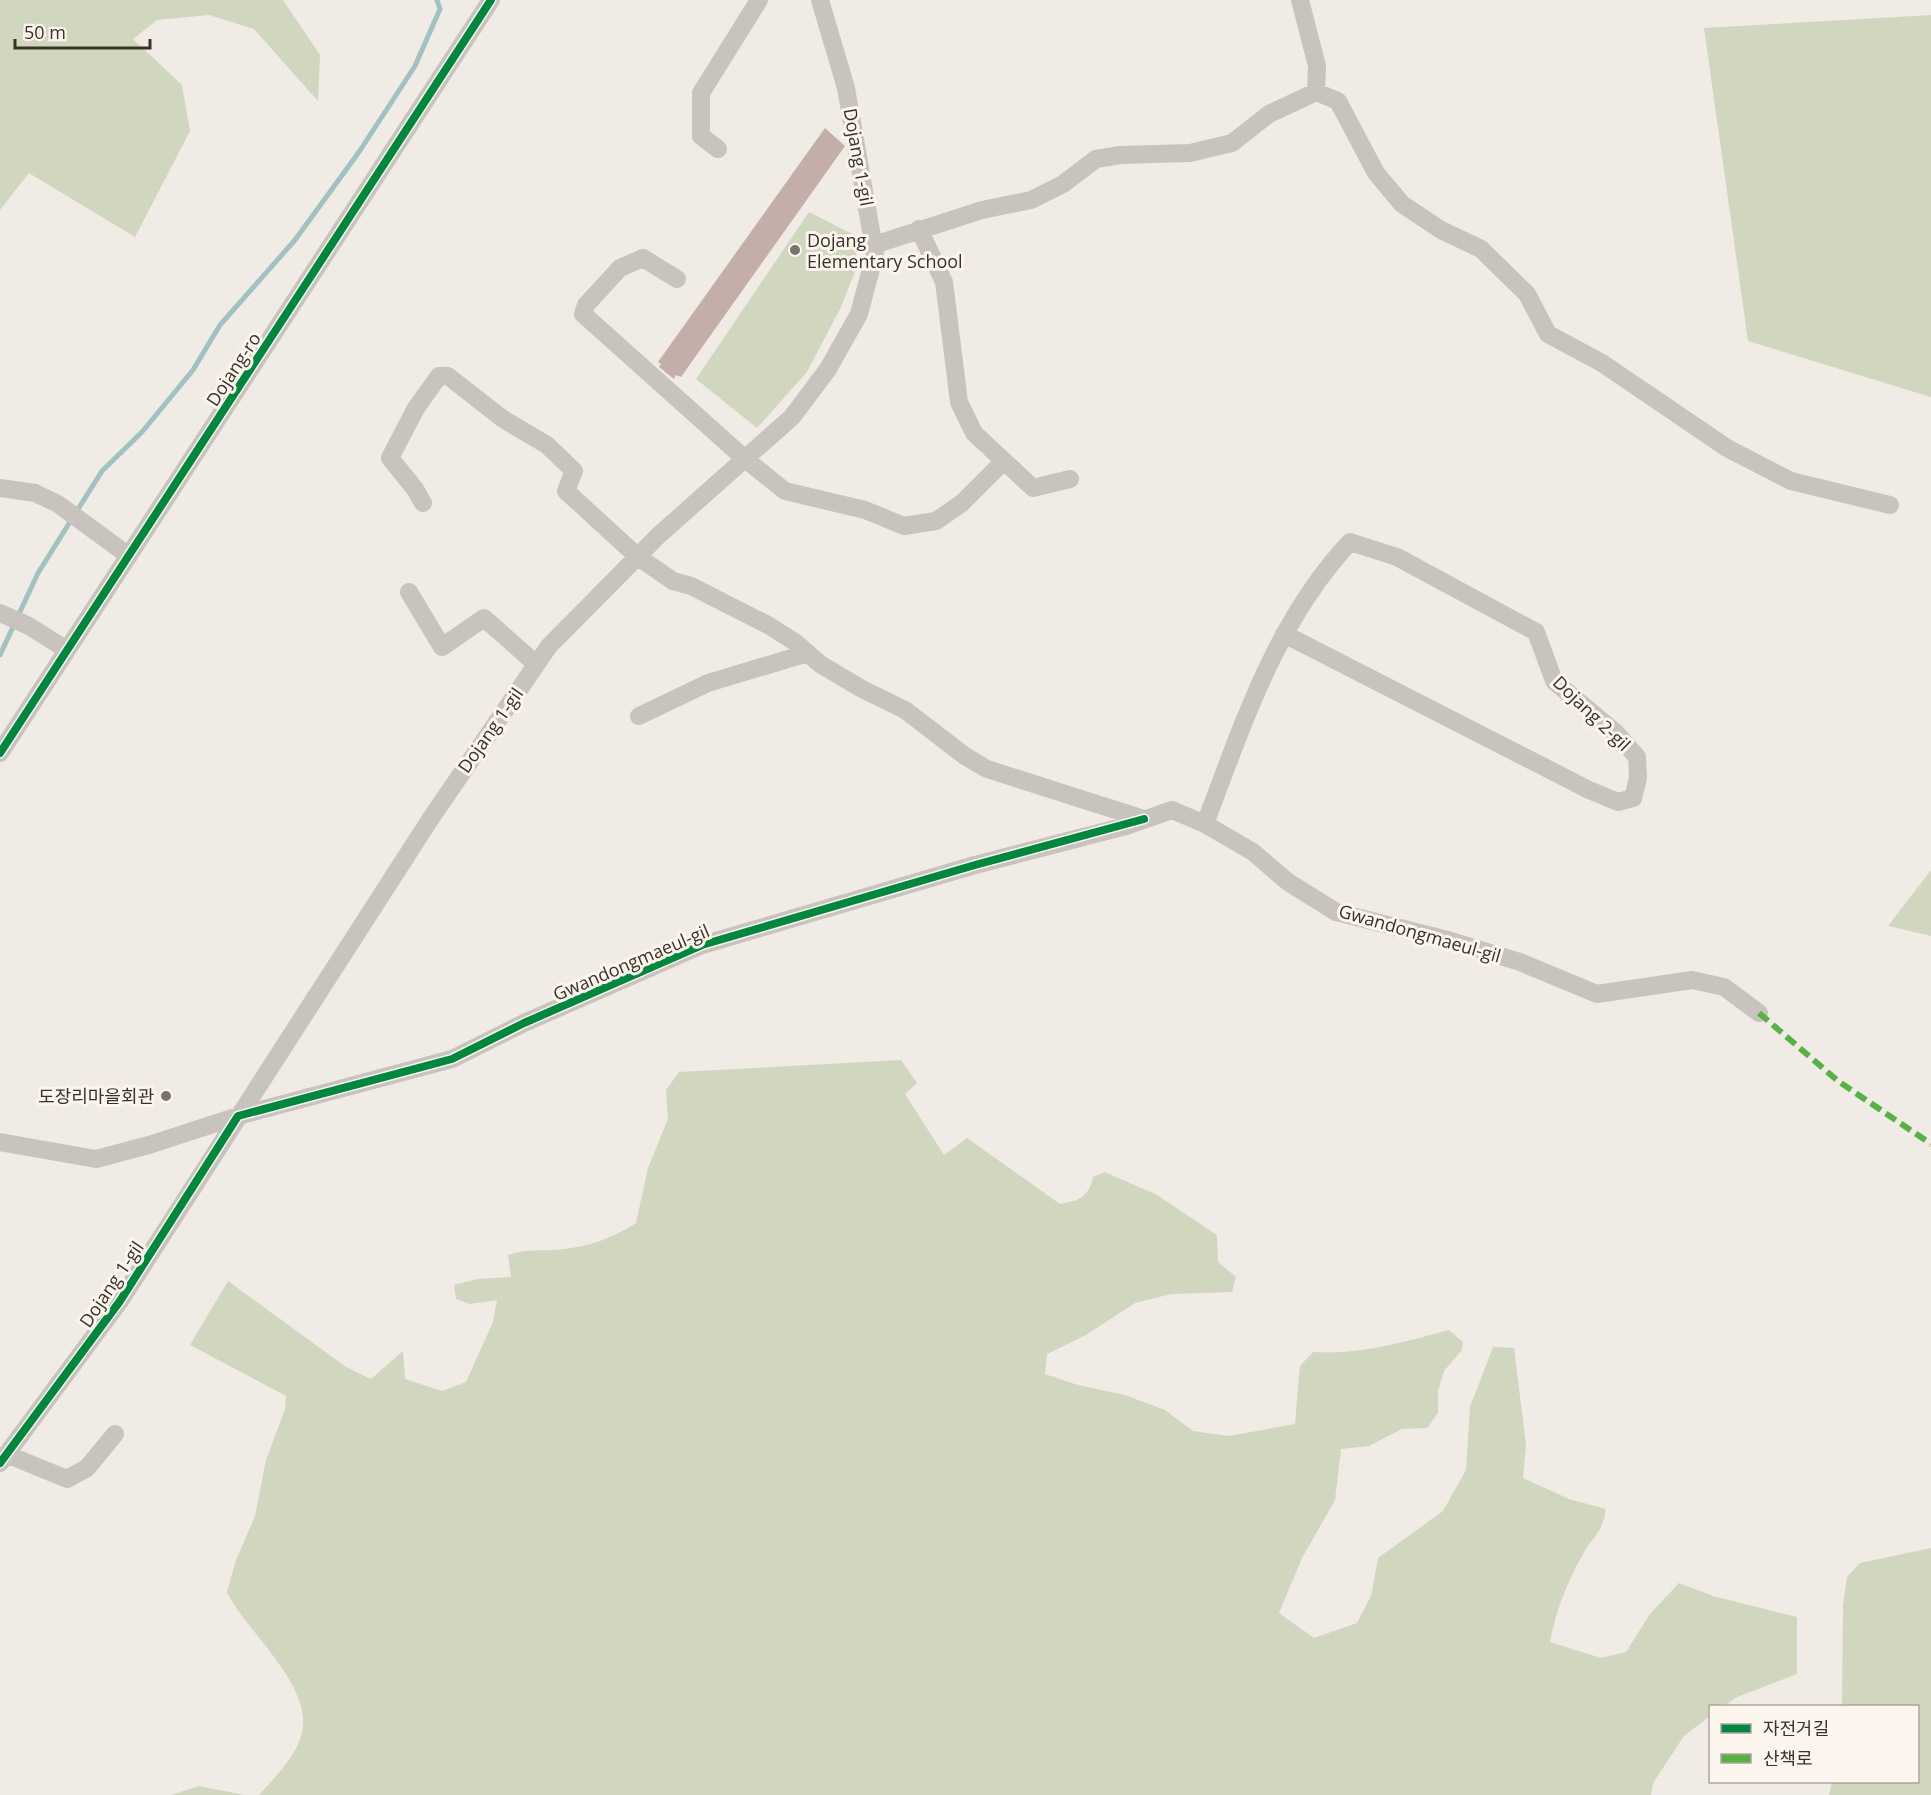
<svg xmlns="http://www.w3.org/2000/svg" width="1931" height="1795" viewBox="0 0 1931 1795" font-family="'Open Sans','Noto Sans KR',sans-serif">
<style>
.green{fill:#d1d6bf}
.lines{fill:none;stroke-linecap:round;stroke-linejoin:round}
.stream{stroke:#a1c2c1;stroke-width:5}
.building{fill:#c3afa7}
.minor{stroke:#c9c3be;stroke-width:18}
.quiet{stroke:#57b246;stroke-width:6;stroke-dasharray:12 6;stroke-linecap:butt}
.cycleway-casing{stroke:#fbf5ee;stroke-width:11}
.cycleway{stroke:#00873e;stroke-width:8}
.poi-dot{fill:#7a716c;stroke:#fbf5ee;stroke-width:2}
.labels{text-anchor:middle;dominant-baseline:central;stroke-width:6;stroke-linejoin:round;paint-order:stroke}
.street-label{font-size:18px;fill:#3b302b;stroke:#fbf5ee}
.poi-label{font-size:18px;fill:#3b302b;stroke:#fbf5ee;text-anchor:start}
</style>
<rect width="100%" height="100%" fill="#f0ebe5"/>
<path class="green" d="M0 0H283L320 55 318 101 254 29 209 15 157 20 133 39 182 85 190 131 135 237 29 173 0 210Z
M1931 15V397L1748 341 1704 28Z
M809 212 852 234 858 264 841 307 807 372 757 428 696 379Z
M1931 870V936L1888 926Z
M901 1060 917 1083 905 1094 944 1155 967 1138 1060 1204C1078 1201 1089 1197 1093 1177L1105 1172 1157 1195 1217 1235 1218 1262 1236 1277 1232 1292 1171 1294 1135 1303 1086 1335 1047 1354 1045 1374 1078 1385 1125 1395 1165 1410 1193 1431 1229 1436 1295 1424 1300 1366 1313 1352C1359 1355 1405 1342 1449 1330L1463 1342 1462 1350 1444 1371 1438 1391V1413L1427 1428 1402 1429 1369 1446 1341 1449 1335 1500 1302 1558 1279 1613 1314 1638 1357 1623 1371 1596 1378 1558 1443 1511 1466 1470 1470 1407 1493 1347 1514 1348 1526 1445 1523 1478 1569 1499 1606 1509C1602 1533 1594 1535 1583 1554 1568 1580 1555 1613 1550 1642L1601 1658 1626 1652 1650 1614 1679 1583 1713 1596 1797 1617V1674L1737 1697 1724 1706H1710V1716L1684 1736 1653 1783 1651 1795H259C273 1779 293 1760 300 1739 319 1689 247 1634 227 1592L236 1560 255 1516 266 1460 285 1409 286 1396 190 1345 228 1281 346 1367 371 1379 403 1351 405 1379 442 1391 466 1382 493 1322 497 1300 470 1304 456 1299 454 1285 478 1279 511 1277 508 1255C527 1248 545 1252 565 1249 590 1246 615 1237 636 1223L648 1168 668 1119 666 1090 679 1072Z
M1931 1548V1795H1829L1832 1782H1918V1706H1842L1843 1605 1847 1577 1860 1563Z
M199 1786 244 1795H171Z"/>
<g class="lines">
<path class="stream" d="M0 655 38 573 102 471 142 432 193 370 220 325 295 240 359 152 415 66 440 9 437 0"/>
</g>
<path class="building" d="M825 128 845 146 681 377 676 375 674 379 659 367 661 364 658 362Z"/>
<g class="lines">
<path class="minor" d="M1300 0 1317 66 1316 92 1338 101 1376 173 1402 204 1441 230 1481 249 1527 294 1548 334 1602 363 1727 448 1791 481 1890 505
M718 149 701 136V93L759 0
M919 229 944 282 959 402 974 433 1033 488 1070 479
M874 245 982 210 1031 200 1063 184 1096 159 1120 155 1190 153 1232 143 1269 114 1316 92
M677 279 643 258 620 268 586 305 583 314 744 458 785 491 865 510 904 526 936 521 962 503 1004 461
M0 488 35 493 58 504 129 556
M423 503 415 489 390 458 416 408 439 376H448L503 419 547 445 574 471 566 491 638 557 673 581 691 586 768 625 795 642 820 664 862 689 905 710 965 756 987 769 1144 819
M409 592 442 647 484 618 536 664
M0 613 29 626 67 650
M639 716 708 683 808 653
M0 753 491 0
M1205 824C1243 724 1276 621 1350 542L1397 557 1536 632 1554 681 1616 733 1637 757 1638 778 1633 798 1618 802 1589 790 1284 634
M0 1142 96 1159 149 1145 238 1116 452 1059 524 1023 702 945 975 865 1126 826 1172 810 1205 824 1253 852 1288 882 1336 912 1448 940 1520 962 1597 994 1692 980 1724 987 1759 1013
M6 1454 67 1479 87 1468 115 1434
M0 1463 120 1301 431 818 549 646 659 535 792 417 828 369 859 314 875 254 846 88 820 0"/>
<path class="quiet" d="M1759 1013 1838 1081 1931 1144"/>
<g class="cycleway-casing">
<path id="cycleway" d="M0 753 491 0
M0 1463 120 1301 238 1116 452 1059 524 1023 702 945 975 865 1144 819"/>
</g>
<use href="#cycleway" class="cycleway"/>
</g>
<g class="poi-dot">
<circle cx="795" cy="250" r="6"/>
<circle cx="166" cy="1096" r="6"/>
</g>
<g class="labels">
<g class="street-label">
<text transform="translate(859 157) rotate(80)">Dojang 1-gil</text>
<text transform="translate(233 369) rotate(-57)">Dojang-ro</text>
<text transform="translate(1592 713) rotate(44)">Dojang 2-gil</text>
<text transform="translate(490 730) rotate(-55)">Dojang 1-gil</text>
<text transform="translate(1420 933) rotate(16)">Gwandongmaeul-gil</text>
<text transform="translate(631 962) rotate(-23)">Gwandongmaeul-gil</text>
<text transform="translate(111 1284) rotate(-56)">Dojang 1-gil</text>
</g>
<g class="poi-label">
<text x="807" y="240">Dojang<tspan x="807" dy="21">Elementary School</tspan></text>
<text x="154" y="1096" text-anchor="end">도장리마을회관</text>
</g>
</g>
<rect x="1709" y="1705" width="210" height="78" fill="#fbf5ee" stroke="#aea6a0" stroke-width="1.5"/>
<rect x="1721" y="1724" width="30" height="9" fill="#00873e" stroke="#aea6a0" stroke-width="1.5"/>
<text x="1763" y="1735" font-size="18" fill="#3b302b">자전거길</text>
<rect x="1721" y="1754" width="30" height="9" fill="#57b246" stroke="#aea6a0" stroke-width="1.5"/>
<text x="1763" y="1765" font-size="18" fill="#3b302b">산책로</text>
<path d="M15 39v9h135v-9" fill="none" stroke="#3b302b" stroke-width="3"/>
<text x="24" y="39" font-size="18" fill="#3b302b" stroke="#fbf5ee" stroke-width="4.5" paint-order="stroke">50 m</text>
</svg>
